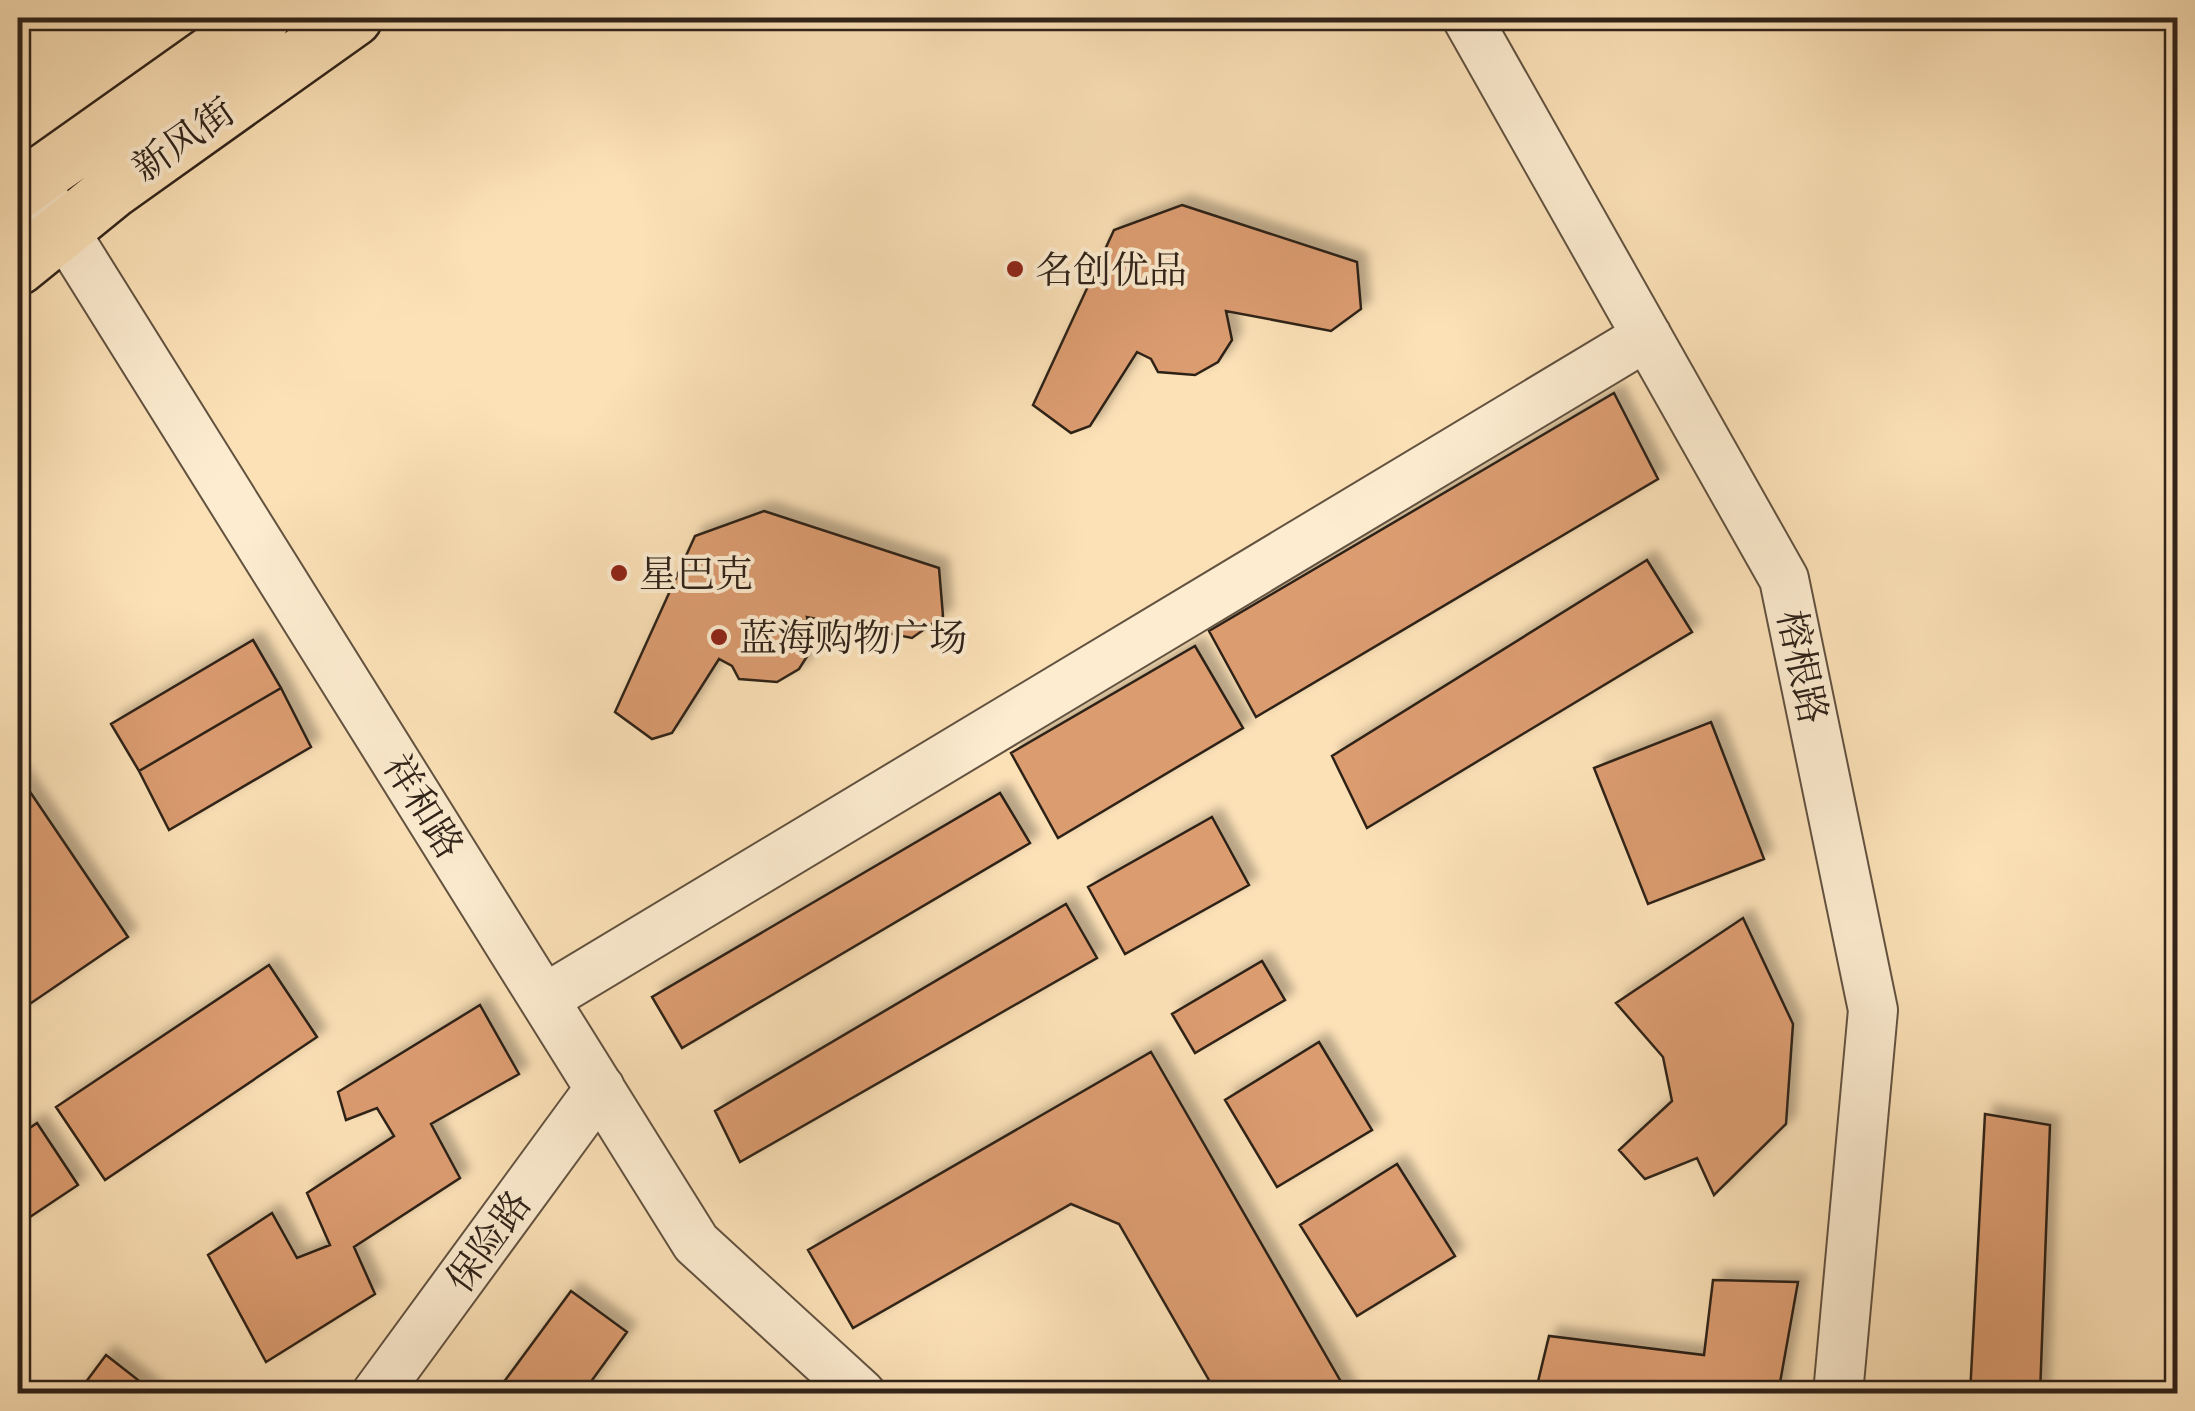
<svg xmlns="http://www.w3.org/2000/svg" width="2195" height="1411" viewBox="0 0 2195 1411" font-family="'EB Garamond','Noto Serif SC',serif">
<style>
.building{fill:#db9c70;stroke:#2f2219;stroke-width:2.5;filter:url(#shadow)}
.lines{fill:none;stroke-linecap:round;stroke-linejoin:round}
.minor-casing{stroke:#625240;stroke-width:52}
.major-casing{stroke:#2f2219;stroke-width:60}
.minor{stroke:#fdecd0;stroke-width:48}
.major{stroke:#fce1b7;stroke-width:55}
.poi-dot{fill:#8f2418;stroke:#fdecd0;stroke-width:4}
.labels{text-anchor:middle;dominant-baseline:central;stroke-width:8;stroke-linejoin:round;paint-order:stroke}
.street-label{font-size:38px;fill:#2f2219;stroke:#fdecd0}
.poi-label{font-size:38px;fill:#2f2219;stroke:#fdecd0;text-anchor:start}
</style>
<defs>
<filter id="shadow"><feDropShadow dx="9" dy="-9" stdDeviation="5" flood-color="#0004"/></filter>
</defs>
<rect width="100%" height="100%" fill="#fce1b7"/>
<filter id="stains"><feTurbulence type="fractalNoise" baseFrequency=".002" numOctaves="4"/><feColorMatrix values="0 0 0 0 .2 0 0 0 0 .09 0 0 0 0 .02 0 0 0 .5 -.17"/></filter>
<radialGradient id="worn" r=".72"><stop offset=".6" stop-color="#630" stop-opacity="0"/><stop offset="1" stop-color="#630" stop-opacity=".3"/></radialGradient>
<path class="building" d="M1182 205 1357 262 1361 309 1331 331 1226 311 1232 340 1218 362 1195 375 1158 372 1151 359 1137 352 1090 426 1071 433 1033 405 1114 230Z
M1614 393 1658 479 1256 717 1209 631Z
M764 511 939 568 943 616 912 638 807 617 813 647 799 669 777 682 739 679 732 666 719 659 672 733 652 739 615 712 695 536Z
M1647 560 1692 632 1367 828 1332 756Z
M253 640 281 688 139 771 111 724Z
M1195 646 1243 728 1058 838 1011 753Z
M281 688 311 747 169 830 139 771Z
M1711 722 1764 859 1648 904 1594 768Z
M18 774 128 937 18 1012Z
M1000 793 1030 843 682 1048 652 997Z
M1212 817 1249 885 1125 954 1088 887Z
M1066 904 1097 958 740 1162 715 1111Z
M1743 918 1793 1024 1786 1124 1714 1195 1697 1158 1645 1179 1619 1150 1672 1101 1663 1057 1616 1003Z
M1262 961 1285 1000 1195 1053 1172 1014Z
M269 965 317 1037 105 1180 56 1107Z
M480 1005 519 1074 431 1124 460 1178 354 1247 375 1294 266 1362 208 1255 272 1213 297 1258 330 1245 307 1193 394 1136 377 1108 346 1120 338 1092Z
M1319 1042 1372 1130 1277 1187 1225 1100Z
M1151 1052 1348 1394H1217L1119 1224 1071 1204 853 1328 808 1250Z
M1985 1114 2050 1125 2040 1394H1970Z
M37 1123 78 1185 18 1225V1136Z
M1397 1164 1455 1256 1357 1316 1300 1225Z
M1713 1280 1798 1282 1778 1394H1535L1549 1336 1704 1355Z
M571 1291 627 1332 582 1394H495Z
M106 1355 156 1394H77Z"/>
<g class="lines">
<g class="minor-casing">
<path id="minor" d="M1467 18 1784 579 1873 1010 1838 1394
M43 197 696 1243 861 1394
M544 999 1647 336
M376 1394 600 1088"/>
</g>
<g class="major-casing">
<path id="major" d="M18 191 262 18
M18 267 114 189 354 18"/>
</g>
<use href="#minor" class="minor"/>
<use href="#major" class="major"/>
</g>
<g class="poi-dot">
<circle cx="1015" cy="269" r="10"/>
<circle cx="619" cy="573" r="10"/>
<circle cx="719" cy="637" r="10"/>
</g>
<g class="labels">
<g class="street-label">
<text transform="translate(183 139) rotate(-35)">新风街</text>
<text transform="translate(1803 667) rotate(78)">榕根路</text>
<text transform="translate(424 806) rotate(58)">祥和路</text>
<text transform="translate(488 1241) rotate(-54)">保险路</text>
</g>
<g class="poi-label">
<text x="1035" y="269">名创优品</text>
<text x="639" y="573">星巴克</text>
<text x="739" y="637">蓝海购物广场</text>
</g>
</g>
<rect width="2195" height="1411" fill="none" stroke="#fce1b7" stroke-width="60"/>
<rect x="20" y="20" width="2155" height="1371" fill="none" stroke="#2f2219" stroke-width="5"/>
<rect x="30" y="30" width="2135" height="1351" fill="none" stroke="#2f2219" stroke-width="2.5"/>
<rect width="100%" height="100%" filter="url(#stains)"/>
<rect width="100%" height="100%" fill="url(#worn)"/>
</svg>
